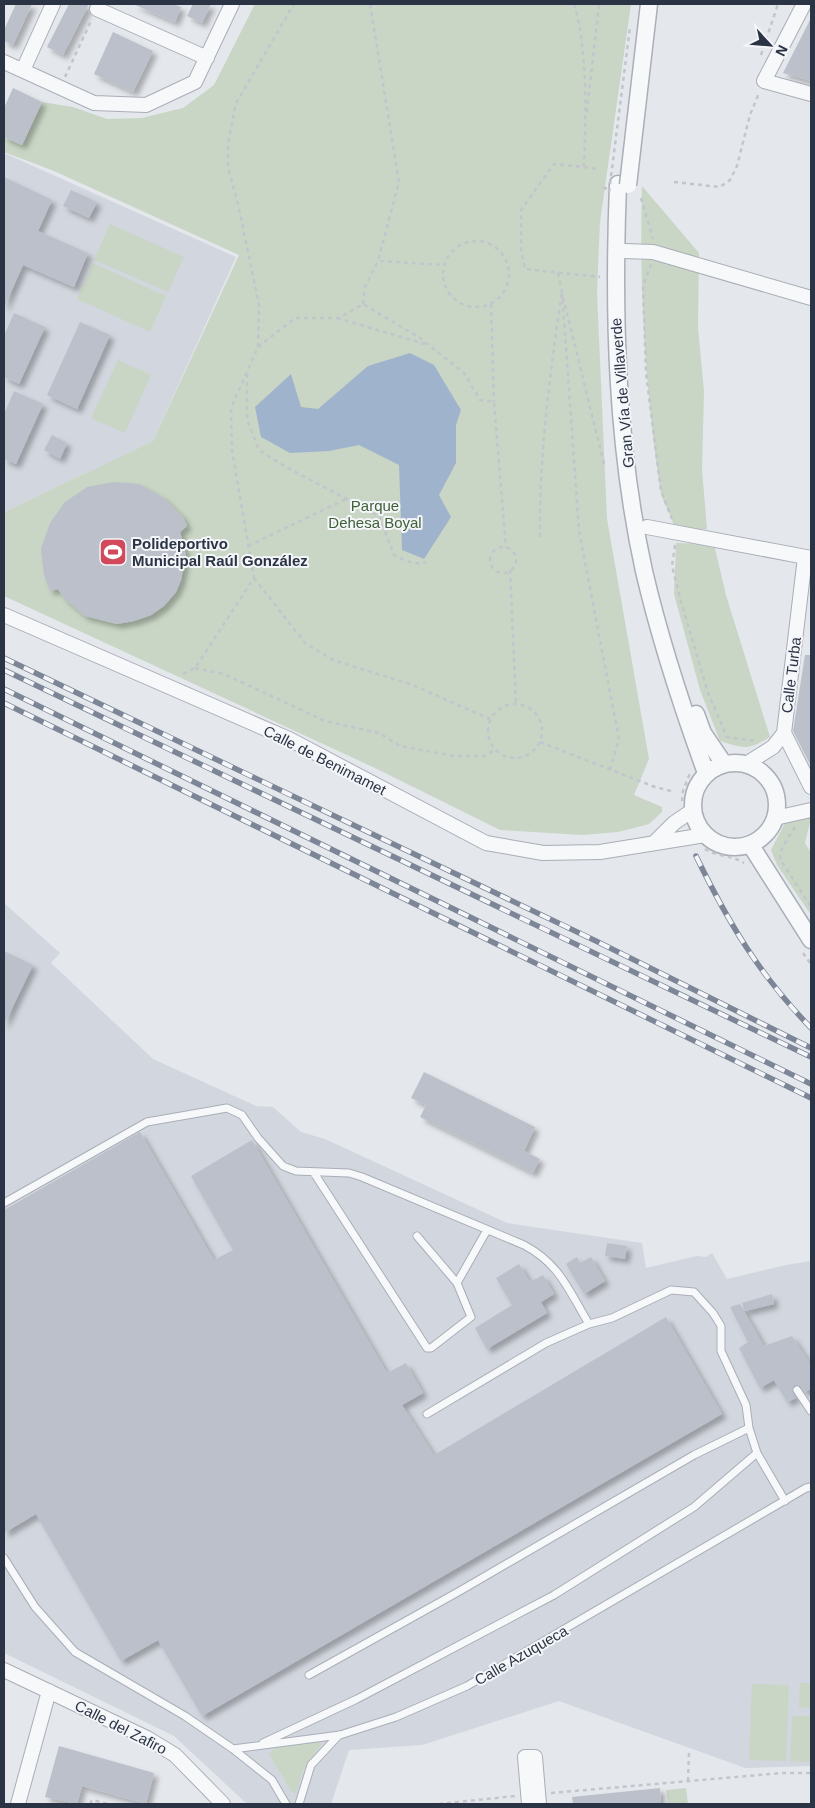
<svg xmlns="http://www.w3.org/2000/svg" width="815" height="1808" viewBox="0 0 815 1808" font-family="Helvetica,sans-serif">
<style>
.built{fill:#d2d6de}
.green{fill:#c9d6c5}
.water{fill:#9fb4cc}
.building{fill:#bbc0ca;filter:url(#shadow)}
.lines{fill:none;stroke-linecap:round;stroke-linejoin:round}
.service-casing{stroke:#a9aeb7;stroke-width:9}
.minor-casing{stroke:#a9aeb7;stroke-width:16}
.tertiary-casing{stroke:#a9aeb7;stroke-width:19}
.path{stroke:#c2c5cb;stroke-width:2.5;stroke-dasharray:4 4;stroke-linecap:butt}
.service{stroke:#f7f8fa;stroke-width:7}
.minor{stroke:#f7f8fa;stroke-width:14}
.tertiary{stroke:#f7f8fa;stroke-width:16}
.rail-casing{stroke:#7d8696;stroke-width:5.5}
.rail{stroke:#f4f6f9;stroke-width:4;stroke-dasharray:11;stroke-linecap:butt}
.tertiary-bridge-casing{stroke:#a9aeb7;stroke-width:19;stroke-linecap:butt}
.path-bridge{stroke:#c2c5cb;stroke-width:2.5;stroke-dasharray:4 4;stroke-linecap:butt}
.tertiary-bridge{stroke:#f7f8fa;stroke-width:16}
.labels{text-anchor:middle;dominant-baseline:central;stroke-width:4;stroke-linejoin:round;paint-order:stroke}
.street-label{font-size:15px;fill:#2b3445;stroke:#f4f6f9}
.park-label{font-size:15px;fill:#3f6138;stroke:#f4f6f9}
.poi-label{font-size:15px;font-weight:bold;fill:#2b3445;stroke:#f4f6f9;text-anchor:start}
</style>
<defs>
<filter id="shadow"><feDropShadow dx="4.5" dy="4.5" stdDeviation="2.5" flood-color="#0004"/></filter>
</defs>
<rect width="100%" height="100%" fill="#e4e7ec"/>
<path class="built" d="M4 153 236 257 153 441 4 512Z
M4 903 60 953 51 963 153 1059 256 1106 273 1107 301 1132 325 1139 507 1223 642 1243 646 1268 697 1256 706 1257 712 1253 727 1279 786 1265 811 1261V1766L745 1768 559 1701 422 1745 349 1750 331 1804H247L174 1736 4 1653Z"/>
<path class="green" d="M255 4H631L600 222 597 292 607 519 649 759 634 795 662 807V812L649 824 618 832 583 835 500 830 375 768 4 596V512L153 441 239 255 54 171 4 152V137L22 145 42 102 73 107 107 119 142 118 183 108 214 85Z
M642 186 699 253 698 327 704 392 702 469 707 529 675 531C673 516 662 503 660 488 645 388 639 287 642 186Z
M110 224 184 257 168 292 94 260Z
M93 263 166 296 150 332 77 299Z
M118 360 151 375 125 433 91 418Z
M676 543 714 544 726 595 770 737C748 750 745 749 720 741L700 690 674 594Z
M804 816 811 818 805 843 811 853V915L777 865 771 850 788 817Z
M800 1683H811V1708L799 1707Z
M752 1684 789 1685 786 1761 749 1760Z
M792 1716H811V1762L790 1761Z
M318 1742 322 1744 303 1770 296 1793 292 1792 269 1754 275 1748Z
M686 1788 688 1804H668L666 1790Z"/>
<path class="water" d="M410 353 434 365 461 410 456 425V463L439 495 451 517 424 559 402 550 399 465 359 445 329 451 290 453 261 437 255 407 291 374 301 407 318 409 368 366Z"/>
<path class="building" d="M16 4H32L13 45 4 41V30Z
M69 4H89L63 55 47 47Z
M133 4H173L181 7 175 22Z
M193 4H211L202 23 187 16Z
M811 18V81L783 73Z
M113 32 153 51 133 92 94 74Z
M13 88 42 102 22 145 4 137V108Z
M4 177 52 200 38 231 88 253 74 287 23 265 4 308Z
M71 190 97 202 89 218 63 206Z
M14 313 45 327 19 384 4 377V336Z
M80 322 110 335 77 409 47 395Z
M14 391 43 404 16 464 4 459V414Z
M52 435 67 443 60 459 44 450Z
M113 482 140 484 164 498 183 517 187 526 180 532 186 555 181 580 176 592 164 606 151 615 134 621 117 624 85 616 65 599 58 589 50 591 44 575 41 549 50 523 65 502 87 487Z
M805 655H811V766L793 731Z
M4 951 33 965 4 1025Z
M424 1072 535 1127 524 1151 540 1159 533 1173 420 1117 426 1105 411 1098Z
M140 1132 214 1260 233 1250 191 1176 252 1140 387 1373 406 1363 423 1393 402 1405 434 1455 666 1317 722 1414 202 1716 158 1640 121 1661 36 1514 4 1533V1210Z
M607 1243 627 1246 625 1259 605 1256Z
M577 1257 580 1263 591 1257 605 1281 584 1294 566 1264Z
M519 1264 530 1282 543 1275 554 1294 541 1302 547 1313 487 1349 475 1328 512 1305 496 1278Z
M772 1294 774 1304 745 1311 742 1303Z
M740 1304 764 1346 792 1336 811 1365V1389L805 1392 800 1386 794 1385 792 1391 796 1398 787 1402 774 1380 760 1388 739 1348 748 1342 730 1307Z
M59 1746 154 1773 146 1804 82 1786 77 1804 45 1797Z
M660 1788 661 1804H573L572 1797Z"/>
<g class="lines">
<g class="service-casing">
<path id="service" d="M314 1173 427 1348H431L471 1317 457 1283 487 1230
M4 1203 147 1122 227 1108 242 1115 258 1138 283 1166 296 1171 349 1173 362 1177 524 1245C560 1264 569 1291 589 1324L612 1318 671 1290 694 1292 713 1313 721 1326V1351L746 1405 749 1428 757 1453 785 1501
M417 1236 457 1283
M797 1390 811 1411
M427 1414 546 1343 589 1324
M4 1558 35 1607 75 1652 185 1716 233 1749 272 1780 286 1804
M309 1675 458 1592 694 1455 749 1428
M263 1743 357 1699 554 1595 694 1507 757 1453
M233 1749 340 1735 396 1717 467 1686 806 1488 811 1487
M299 1804 311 1765 339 1735"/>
</g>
<g class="minor-casing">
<path id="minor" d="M804 4 764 81 811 94
M97 9 207 58
M4 62 94 103 146 105 195 82 232 4
M23 70 53 4
M624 251 653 252 811 298
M647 527 811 558
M805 557 784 733 811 787
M4 615 289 739 486 843 543 853 600 852 705 835
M746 764 773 747 784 733
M775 818 811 810
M655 842 674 823 693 810
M4 1670 147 1738 175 1755 223 1804
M18 1804 49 1691
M529 1804 525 1757H535L539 1804"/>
</g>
<g class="tertiary-casing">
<path id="tertiary" d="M618 184C613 313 616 444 644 571 660 640 682 707 706 773
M696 714 703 733 724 764
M693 805a42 42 0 1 1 84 0a42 42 0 1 1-84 0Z
M750 844 811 940"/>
</g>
<path class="path" d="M370 4 399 182 378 261
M574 4C588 50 586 118 584 167L554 164 521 210V249L525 269 600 277
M761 55 778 4
M65 77 91 21
M587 112 599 4
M584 167 596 169
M674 182 720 187 730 180 737 166 750 115 759 93
M641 198 653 239
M443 274a33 33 0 1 1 66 0a33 33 0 1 1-66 0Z
M651 264 643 286 646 373 661 491 672 519
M558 273 562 292
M563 297 605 468
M363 304 365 287 378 261 444 265
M491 304 494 402
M337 318 425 344
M258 347 295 318H339L363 304 420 338 464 373 480 400 494 402 506 548
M247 374V420L259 450 286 467 379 516 394 555C404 560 415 566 426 562
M540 537C539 455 550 373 562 291L579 531 619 739 610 770
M675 545 672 566 682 605 708 693 727 737 757 741
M248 546 346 499
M490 560a13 13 0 1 1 26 0a13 13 0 1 1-26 0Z
M510 570 516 703
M254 578 305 643 333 660 410 684 490 719
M195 668 224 674 325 721 379 733 400 746 454 756H484L495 750
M183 674 195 668 254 578 232 450 231 408 258 347 259 305 238 204 228 167V144L236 103 294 4
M488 731a27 27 0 1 1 54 0a27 27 0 1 1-54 0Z
M540 742 655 787 671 791
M682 801 683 791 690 773
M795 827 782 848 780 859 811 907
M705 849C717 857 733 855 744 863
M803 953 811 964
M688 1781 689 1753
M551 1793 782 1773H811
M90 1804 92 1800 108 1804
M439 1804 515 1796"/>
<use href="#service" class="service"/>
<use href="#minor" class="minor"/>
<use href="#tertiary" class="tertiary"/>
<g class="rail-casing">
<path id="rail" d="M4 658 596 941 811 1048
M4 670 811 1057
M4 689 811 1084
M4 703 811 1098
M696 856C729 924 759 974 811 1028"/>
</g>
<use href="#rail" class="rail"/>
<g class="tertiary-bridge-casing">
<path id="tertiary-bridge" d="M628 185 649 4"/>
</g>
<path class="path-bridge" d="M603 188 611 189
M609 192 630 27"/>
<use href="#tertiary-bridge" class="tertiary-bridge"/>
</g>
<defs>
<g id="stadium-square" transform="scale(1.4375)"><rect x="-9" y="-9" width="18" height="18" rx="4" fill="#d1495b" stroke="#f4f6f9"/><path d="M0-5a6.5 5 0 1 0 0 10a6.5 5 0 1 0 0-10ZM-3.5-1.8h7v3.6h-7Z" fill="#fff"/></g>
</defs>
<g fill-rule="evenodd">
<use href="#stadium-square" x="113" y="552"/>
</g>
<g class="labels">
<g class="street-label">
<text transform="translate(622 393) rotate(-95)">Gran Vía de Villaverde</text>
<text transform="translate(791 675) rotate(-83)">Calle Turba</text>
<text transform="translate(325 760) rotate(27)">Calle de Benimamet</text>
<text transform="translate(521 1655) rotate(-30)">Calle Azuqueca</text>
<text transform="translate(121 1727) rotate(27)">Calle del Zafiro</text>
</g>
<g class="park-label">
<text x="375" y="505">Parque<tspan x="375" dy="17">Dehesa Boyal</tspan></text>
</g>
<g class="poi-label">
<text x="132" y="543">Polideportivo<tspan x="132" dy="17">Municipal Raúl González</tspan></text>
</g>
</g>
<rect width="815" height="1808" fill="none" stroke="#2b3445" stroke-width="10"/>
<g transform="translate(770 45) rotate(116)" stroke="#f4f6f9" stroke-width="4" paint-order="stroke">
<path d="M0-4L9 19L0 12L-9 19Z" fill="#2b3445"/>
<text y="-8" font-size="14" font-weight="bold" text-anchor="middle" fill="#2b3445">N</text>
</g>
</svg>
